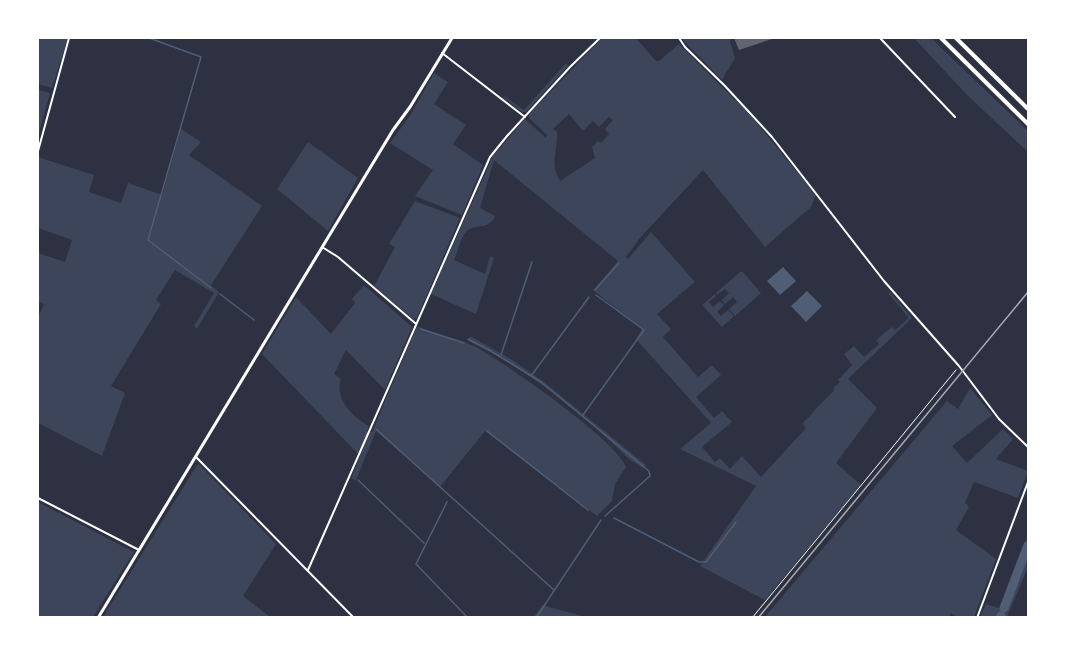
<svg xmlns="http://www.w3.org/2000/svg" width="1066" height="655" viewBox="0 0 1066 655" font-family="'Work Sans',sans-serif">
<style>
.green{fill:#3c4559;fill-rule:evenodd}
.water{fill:#4f5d75}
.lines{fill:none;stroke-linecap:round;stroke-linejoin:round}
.stream{stroke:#4f5d75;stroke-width:1.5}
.river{stroke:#4f5d75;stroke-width:9}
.building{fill:#626471}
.path{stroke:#fff;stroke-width:1}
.minor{stroke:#fff;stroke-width:2}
.tertiary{stroke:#fff;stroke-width:3}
.motorway{stroke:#fff;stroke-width:4}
.rail{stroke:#abadb3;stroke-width:1.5}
</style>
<rect width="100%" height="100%" fill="#2d3142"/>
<path class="green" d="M38 38H68L52 88 38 84Z
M602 38H636L656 61H659L679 44 751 116 816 195 811 207 765 247 703 170 640 238 626 257 628 259 651 232 695 282 657 314 671 329 663 337 698 377 712 365 721 375 696 397 714 418 722 411 732 422 702 447 715 462 720 458 730 469 742 456 761 477 806 428 802 424C813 413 822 401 833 392L834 387 840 382 838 380 852 365 844 354 854 346 864 357 879 344 876 340 892 327 895 330 909 318 888 293 890 292 912 318 848 379 877 408 836 463 861 485 765 600 700 566 756 486 680 449 711 423 636 339 642 329 593 290 618 261 494 160 480 208 495 216C488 232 475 222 466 232 460 239 458 252 454 260L485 274 490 256 494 258 476 314 431 294 493 156 525 119 546 138 547 135 529 118V114ZM569 114 583 131 593 121 599 127 609 117 613 120 605 129 609 134 601 143 598 141 592 147 595 158 560 181C549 162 558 152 557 132L553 129Z
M681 38H732L730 41 735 58 722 80Z
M914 38H931L1028 131V152L967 95Z
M566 63 568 66 526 112H522L503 97 504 96 524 110Z
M434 73 448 82 434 104 466 125 453 144 483 165 462 215 415 196 433 170 390 143 411 114Z
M38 90 50 93 38 137Z
M181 129 201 142 189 155 262 206 211 285 219 292 197 329 194 326 214 293 175 270 156 300 161 304 111 386 125 393 102 456 38 423V317L44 304 38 301V253L65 262 72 240 38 228V157L94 175 89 192 121 203 128 183 162 195Z
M308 142 358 178 328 231 277 189Z
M415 201 460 218 417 318 413 319 374 286 395 247 389 244Z
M740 272H743L761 293 735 316 729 309 737 302 733 297 725 304 722 300 729 293 725 289 717 295 716 293Z
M364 285 412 327 385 390 346 350 334 374 341 379C334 399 353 417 369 426L367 431 372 432 417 326C435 334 456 338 474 346 501 360 618 441 626 467L615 484 612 501 597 516 485 431 440 487 376 431 356 480 351 479 360 456 262 354 296 297 331 334 355 303 352 299Z
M715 294 716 296 709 302 713 307 720 301 724 305 717 312 721 316 728 310 734 316 722 327 702 305Z
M470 336 512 360 544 382 646 465 643 468 629 459C584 415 526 367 468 341Z
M970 388 992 415 952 446 967 463 1003 429 1013 439 996 459 1028 471 1018 498 974 482 965 503 969 507 956 530 996 559 974 617H957L951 613 948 618 765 617 947 401 958 409Z
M197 465H200L276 544 243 596 270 617H103Z
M38 502 134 552 93 617H38Z
M1028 539V567L1007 617H980L986 604 1002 609Z
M542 605 586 617H534Z"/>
<path class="water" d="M783 267 796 281 780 295 767 281Z
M807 291 822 306 806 322 791 306Z"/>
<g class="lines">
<path class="stream" d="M149 38 201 57 148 240 211 288
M595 290 619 263
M220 294 254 320
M421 329 464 343
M468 339 489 350 541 382 649 471 650 476 605 516
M501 355 532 262
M531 376 589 297
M583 415 644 330 596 295
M376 429 554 590
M487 431 588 510
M358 480 424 543
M447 502 416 564 468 618
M614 518 699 562H706L736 522
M1026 551 1028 552
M536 618 601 520"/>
<path class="river" d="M1004 608 1028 545
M1000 618 1001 616"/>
</g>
<path class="building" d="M734 38H775L739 50Z"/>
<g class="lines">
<path class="path" d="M752 618 956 370"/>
<path class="minor" d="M679 38 685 47 725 86 772 137 884 281 959 366 999 419 1028 447
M880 38 955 117
M442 53 525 117
M38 151 69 38
M322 247 338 257 415 323
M196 457 354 618
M38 498 139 550
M308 570 490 157 507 136 570 67 600 38
M977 618 1028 482"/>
<path class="tertiary" d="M98 618 393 130 410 107 452 38"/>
<path class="motorway" d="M941 38 1028 124
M956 38 1028 109"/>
<path class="rail" d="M758 618 1028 292"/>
</g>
<rect width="1066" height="655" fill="none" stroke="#ffffff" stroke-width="78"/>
</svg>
